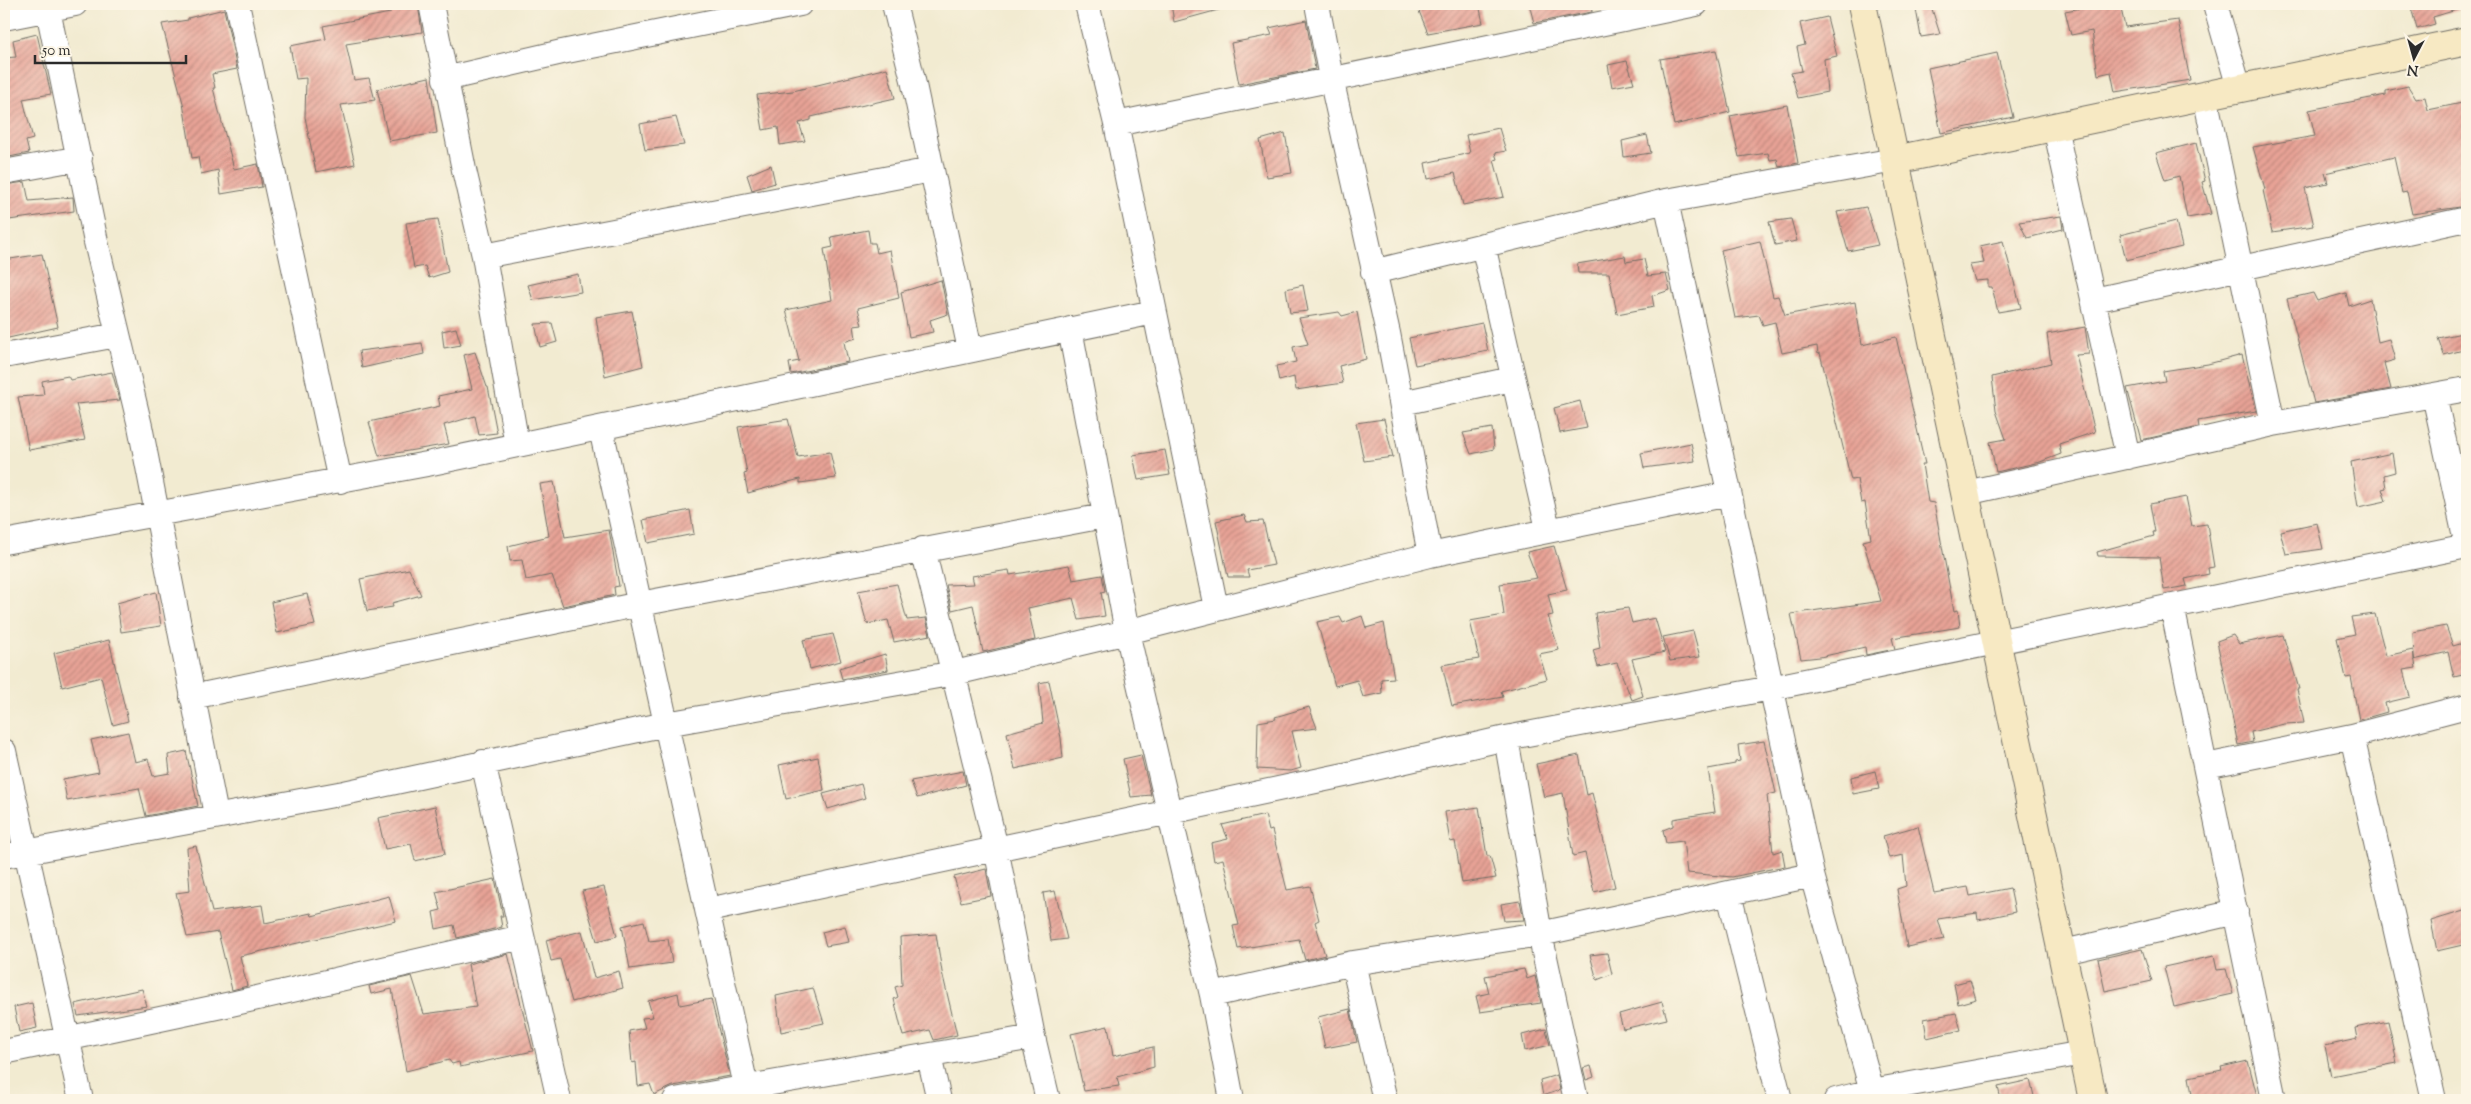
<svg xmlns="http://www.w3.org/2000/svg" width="2471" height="1104" viewBox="0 0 2471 1104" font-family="'Sorts Mill Goudy',serif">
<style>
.building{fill:url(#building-hatch)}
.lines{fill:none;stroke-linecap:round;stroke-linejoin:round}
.street-casing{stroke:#716e65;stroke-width:26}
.secondary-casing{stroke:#716e65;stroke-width:30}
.street{stroke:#fff;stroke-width:24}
.secondary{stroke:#f7e9c3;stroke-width:28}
</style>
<defs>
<pattern id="building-hatch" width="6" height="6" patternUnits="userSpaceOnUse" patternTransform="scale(1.25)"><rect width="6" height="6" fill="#e8a396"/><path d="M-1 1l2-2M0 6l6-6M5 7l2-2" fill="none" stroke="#bc857b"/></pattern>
</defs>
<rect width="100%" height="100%" fill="#fcf5e5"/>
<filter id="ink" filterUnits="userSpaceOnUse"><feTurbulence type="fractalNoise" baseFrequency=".02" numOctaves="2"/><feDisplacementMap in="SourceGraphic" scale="10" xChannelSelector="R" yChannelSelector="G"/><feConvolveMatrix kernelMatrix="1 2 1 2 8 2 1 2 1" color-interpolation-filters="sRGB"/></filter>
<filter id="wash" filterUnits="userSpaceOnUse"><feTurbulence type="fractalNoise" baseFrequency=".0096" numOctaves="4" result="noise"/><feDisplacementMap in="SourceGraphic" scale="20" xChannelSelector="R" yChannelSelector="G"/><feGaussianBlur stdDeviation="1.12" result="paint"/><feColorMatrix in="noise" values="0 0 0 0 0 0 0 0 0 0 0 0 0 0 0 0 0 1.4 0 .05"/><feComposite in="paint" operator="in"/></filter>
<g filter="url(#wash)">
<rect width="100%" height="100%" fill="#f2ebd1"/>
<g id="blocks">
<path class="building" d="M389 4H418L422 32 346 44 354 80 369 78 375 100 341 105 355 164 316 172 305 117 306 78 296 79 290 46 326 39 323 26 390 13Z
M1171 4H1221L1222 9 1174 22Z
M1416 4H1479L1483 23 1428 33Z
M1529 4H1591L1592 12 1534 23Z
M2103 4H2120L2125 27 2178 20 2190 80 2115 92 2111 72 2098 75 2092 31 2071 35 2065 11Z
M2410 4H2462L2463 8 2433 17 2435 24 2417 29Z
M1931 6 1940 34 1921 37 1916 9Z
M224 9 237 69 212 74 215 88H213L234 169 258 164 262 187 221 194 218 170 201 174 198 157 192 158 183 103 162 24 188 20V18Z
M1827 17 1837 56 1824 59 1827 92 1798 98 1791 73 1802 71 1797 47 1805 45 1800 23Z
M1306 20 1315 69 1239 84 1231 43 1272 35 1269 28Z
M37 34 51 94 23 99 33 139 26 141 29 153 4 158V58L16 57 13 40Z
M1716 50 1730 112 1674 125 1660 59Z
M1997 53 2013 117 1941 133 1928 68Z
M1627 61 1634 83 1612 87 1608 65Z
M887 68 895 98 811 117V120L799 123 805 141 780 145 778 127 763 130 757 95 793 91Z
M429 77 437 133 389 141 377 89Z
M2408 86 2416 99 2425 97 2428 110 2467 102V206L2412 214 2407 192 2402 193 2394 157 2325 173 2328 183 2305 188 2314 226 2272 232 2263 190 2265 189 2253 147 2315 136 2309 110 2386 95V91Z
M1787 105 1798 163 1779 167 1777 159 1770 160 1768 153 1739 157 1730 116Z
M676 117 684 145 645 150 640 124Z
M1499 128 1506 151 1495 153 1497 159 1494 160 1504 197 1463 205 1455 173 1428 179 1425 163 1470 153 1466 135Z
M1285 133 1292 173 1267 177 1260 140Z
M1647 135 1651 153 1624 157 1622 141Z
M2196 143 2205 181 2202 182 2211 214 2187 218 2179 176 2165 180 2156 153Z
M771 165 775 183 752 190 747 175Z
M25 182 29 201 73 197 74 211 9 220 6 205 4 206V185Z
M1866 207 1878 245 1848 251 1837 212Z
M2061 216 2063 229 2027 238 2019 222Z
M438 219 448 272 429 278 425 266 414 268 406 223Z
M1791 219 1797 241 1775 245 1769 222Z
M2176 221 2182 247 2126 260 2120 235Z
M868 230 870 243H875L877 253 890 250 899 298 858 308 862 325 854 326 856 338 844 342 848 362 791 374 789 363 799 361 786 310 832 300 824 249 833 247 831 237Z
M1760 241 1773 297 1778 296 1785 315 1855 302 1862 345 1896 337 1925 464H1922L1928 502 1934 503 1954 611 1958 610 1960 627 1892 638 1895 649 1866 655 1865 647 1820 657 1801 659 1791 614 1881 601 1863 541 1871 539 1865 502 1861 503 1857 479 1851 480 1820 353 1818 354 1817 346 1782 353 1775 322 1763 325 1759 315 1735 318 1721 250Z
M2003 241 2021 308 1998 312 1992 287H1988V280L1975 281 1970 265 1984 263 1980 246Z
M42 254 58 327 4 339V260Z
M1625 256 1626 262 1644 259 1648 276 1666 274 1670 290 1652 296 1654 307 1617 314 1609 273H1578L1577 264Z
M578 274 581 292 533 300 528 285Z
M941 280 948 314 930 320 933 332 909 337 901 292Z
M1303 285 1308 311 1290 313 1286 289Z
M2313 293 2317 301 2346 293 2349 306 2370 299 2378 342 2389 339 2395 360 2384 363 2391 389 2314 403 2287 299Z
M632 311 643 366 605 376 596 317Z
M1339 312 1342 316 1357 312 1366 359 1339 366 1343 383 1296 390 1294 377 1279 381 1276 366 1296 362 1293 347 1308 344 1299 318Z
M552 323 557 342 540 347 535 324Z
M1482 323 1488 351 1415 365 1409 338Z
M2085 327 2089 354 2076 355 2095 432 2059 444 2061 454 2040 462 1996 472 1990 442 2006 439 1996 411 1992 377 2051 363 2047 334Z
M456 328 461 345 444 348 442 331Z
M2467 332V349L2444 355 2438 338Z
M422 343 424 354 362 368 359 351Z
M475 352 487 387H488L497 433 479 435 475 416 444 425 449 444 379 456 369 422 440 406 438 396 472 389 464 355Z
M2242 355 2256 411 2198 421 2199 427 2141 440 2127 388 2165 381 2163 371 2208 364Z
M112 372 120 400 76 404 85 440 29 450 18 397 44 395 42 381 68 376 70 380Z
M1580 401 1587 428 1560 433 1554 408Z
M788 419 798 457 830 452 836 478 800 483V479L748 493 744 474 747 473 738 427Z
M1384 419 1393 457 1364 461 1356 423Z
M1492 428 1494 449 1471 454 1463 433Z
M1691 443 1695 461 1644 468 1641 453Z
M1165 450 1170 475 1138 480 1133 455Z
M2392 453 2395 472 2384 475 2386 488 2382 489 2386 501 2358 507 2351 462Z
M554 482 565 537 609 530 619 586 614 587 615 595 563 606 552 575 526 580 522 560 510 561 508 546 549 536 540 484Z
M2186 497 2192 526 2207 524 2214 567 2208 568 2209 574 2185 579 2187 586 2164 590 2159 557 2098 556 2097 552 2154 536 2153 532H2155L2150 504Z
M690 510 694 534 648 543 643 520Z
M1244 515 1247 522 1263 521 1274 565 1247 570 1249 577H1228L1216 521Z
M2317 523 2323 549 2286 554 2280 531Z
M1554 546 1567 590 1548 594 1553 615 1548 616 1559 650 1539 654 1547 679 1501 691 1503 697 1452 706 1442 665 1479 659 1470 621 1504 615 1500 584 1537 578 1527 552Z
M1069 565 1073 580 1102 575 1105 591 1101 592 1105 616 1079 620 1073 598 1028 608 1035 640 983 652 973 605 952 610 946 585 974 584 972 576 1009 570 1010 575Z
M409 569 421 595 392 603 393 607 367 611 360 579Z
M897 584 907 620 926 618 930 635 894 642 888 620 867 624 858 591Z
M156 592 161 626 121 632 117 603Z
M307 594 315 625 277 633 271 602Z
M1628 608 1632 623 1655 618 1665 652 1632 659 1643 696 1632 700 1617 663 1598 667 1593 650 1600 648 1595 613Z
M2375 614 2386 656 2413 650 2416 668 2403 670 2410 697 2385 703 2387 712 2359 720 2351 677 2346 678 2337 638 2355 634 2351 617Z
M1362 616 1366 628 1384 623 1394 678 1381 679 1382 693 1363 697 1357 680 1335 686 1317 622 1340 617 1343 623Z
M2446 626 2453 646 2467 642V674L2454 677 2448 652 2414 660 2413 632Z
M1693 631 1700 657 1670 661 1663 637Z
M833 634 841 661 810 669 803 640Z
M2233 635 2239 644 2283 635 2299 689H2297L2304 723 2284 724 2251 732 2253 742 2238 745 2217 641Z
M109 640 128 721 113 725 101 677 62 687 54 653Z
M885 654 888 670 842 679 839 668Z
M1049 681 1061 738 1063 758 1015 769 1007 733 1043 723 1039 683Z
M1309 707 1317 728 1292 731 1301 768 1291 771 1257 769 1258 722 1276 719 1275 717Z
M128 732 135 762 148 759 153 776 170 773 168 755 186 751 198 806 146 816 139 788 67 801 63 779 99 772 91 740Z
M1764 741 1776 793 1767 795 1773 853 1782 850 1785 866 1732 877 1687 873 1683 841 1666 843 1663 830 1673 826V819L1715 812 1708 769 1735 764V762L1740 761 1738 745Z
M1141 755 1151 795 1131 797 1123 759Z
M1579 755 1587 795 1592 793 1615 887 1594 892 1585 853 1573 856 1563 793 1544 797 1536 764Z
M818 757 824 790 786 799 779 765Z
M963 771 966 785 917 798 911 781Z
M1875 771 1879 789 1853 794 1851 777Z
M861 784 865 798 828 809 823 794Z
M435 806 445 854 415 861 411 844 385 849 378 818Z
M1479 807 1487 856H1490L1496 878 1462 883 1455 841 1450 842 1445 812Z
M1265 815 1269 831 1272 830 1287 890 1310 886 1319 920 1315 922 1325 955 1305 960 1299 939 1238 949 1233 926 1239 925 1223 859 1214 861 1211 843 1228 839 1222 825Z
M1918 826 1934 893 1968 887 1970 896 2010 888 2015 912 1978 920 1977 913 1938 919 1944 939 1907 947 1897 889 1906 886 1903 855 1889 858 1883 836Z
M196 846 212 912 262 905 265 923 311 913 312 916 389 896 396 921 240 956 247 986 232 990 218 932 187 937 176 893 190 891 187 848Z
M986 869 991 896 961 902 954 877Z
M495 879 503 916H500L502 927 457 938 454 925 436 929 433 912 441 910 436 892Z
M604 887 617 936 597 941 582 891Z
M1055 891 1067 939 1051 941 1043 893Z
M1520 901 1524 920 1504 921 1501 904Z
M2467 910V944L2437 951 2431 921Z
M644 921 649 941 668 939 672 963 630 969 622 926Z
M845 926 849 942 826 946 822 932Z
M582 931 594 978 619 971 623 988 572 1002 560 959 551 961 546 940Z
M936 934 942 972 957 1035 934 1040 930 1030 903 1036 894 999 898 997 895 987 902 985 900 937Z
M2142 949 2152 981 2105 991 2098 959Z
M1607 953 1612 974 1597 980 1590 955Z
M508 954 533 1051 460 1067 459 1062 452 1064 449 1060 406 1071 392 989 371 994 369 986 412 976 424 1014 476 1007 468 964Z
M2214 956 2217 970 2226 969 2233 994 2174 1007 2164 967Z
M1524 969 1527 979 1535 976 1541 1003 1480 1012 1476 996 1489 993 1485 976Z
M1970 980 1976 999 1958 1004 1954 984Z
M813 988 824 1023 781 1032 776 996Z
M142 989 147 1006 78 1016 75 1004Z
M678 993 680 1005 711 999 730 1076 673 1086 654 1095 650 1084 638 1086 636 1062 632 1063 629 1031 645 1028 642 1018 653 1017 648 1001Z
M1662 1002 1667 1019 1623 1029 1619 1014Z
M32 1003 37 1028 19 1032 14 1007Z
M1350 1009 1357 1042 1325 1048 1318 1017Z
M1956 1013 1961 1030 1927 1038 1924 1019Z
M2388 1021 2397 1063 2331 1076 2325 1046 2357 1039 2355 1028Z
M1108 1026 1113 1056 1153 1047 1154 1067 1117 1077 1119 1086 1084 1091 1071 1034Z
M1546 1029 1550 1045 1525 1051 1522 1035Z
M2248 1061 2258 1100H2193L2189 1077 2222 1070 2221 1067Z
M1591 1066 1594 1077 1586 1080 1583 1068Z
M1557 1075 1560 1090 1543 1096 1540 1080Z
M2030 1080 2035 1100H2001L1998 1087Z"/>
</g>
</g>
<g filter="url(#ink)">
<use href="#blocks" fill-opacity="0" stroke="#716e65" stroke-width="1"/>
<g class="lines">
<g class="street-casing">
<path id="street" d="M237 4 340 481
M431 4 464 170 484 256 517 445
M894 4 913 80 970 350
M1087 4 1116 124 1216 608
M1317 4 1331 78 1388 333 1430 555
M2215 4 2239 88
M48 10 96 242 140 426 216 815
M4 18 75 4
M445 79 562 52 800 4
M2205 96 2273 424
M1116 124 1696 4
M2055 127 2128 457
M4 172 80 158
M1666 201 1812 875 1872 1091
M1483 245 1548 529
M484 256 931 170
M1373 272 1666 201 1895 160
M2094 300 2467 219
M1070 329 1127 632 1212 995 1232 1100
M4 356 117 335
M1402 403 1512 379
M601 429 749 1100
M1966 493 2273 424 2467 389
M4 542 427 464 1154 312
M923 549 996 848 1033 1037 1048 1100
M2172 606 2274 1100
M192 697 640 604 1104 516
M2352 736 2434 1100
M1506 738 1540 934 1576 1100
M4 751 81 1100
M483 762 559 1100
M2206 766 2352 736 2467 706
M4 856 344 793 666 724 955 673 1127 632 1430 555 1729 494
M1729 894 1780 1100
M708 910 1349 774 1506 738 1771 688 2467 546 2434 395
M2064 952 2236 912
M1353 963 1385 1100
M1212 995 1353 963 1540 934 1812 875
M4 1052 231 1004 522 937
M929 1056 939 1100
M675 1100 1033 1037
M1836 1100 1872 1091 2083 1053"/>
</g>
<g class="secondary-casing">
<path id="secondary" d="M1862 4 2093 1100
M1895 160 2467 41"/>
</g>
<use href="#street" class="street"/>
<use href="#secondary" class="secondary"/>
</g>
</g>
<rect width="2471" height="1104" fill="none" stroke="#fcf5e5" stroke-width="20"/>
<g transform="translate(2414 58) rotate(186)" stroke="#fcf5e5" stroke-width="4" paint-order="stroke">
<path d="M0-4L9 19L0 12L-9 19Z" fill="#2b2b2b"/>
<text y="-8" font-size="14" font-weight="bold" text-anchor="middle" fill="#2b2b2b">N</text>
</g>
<path d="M35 55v8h151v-8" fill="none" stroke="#2b2b2b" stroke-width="2.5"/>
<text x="42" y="55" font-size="15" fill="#2b2b2b" stroke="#fcf5e5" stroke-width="4" paint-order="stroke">50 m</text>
</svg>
